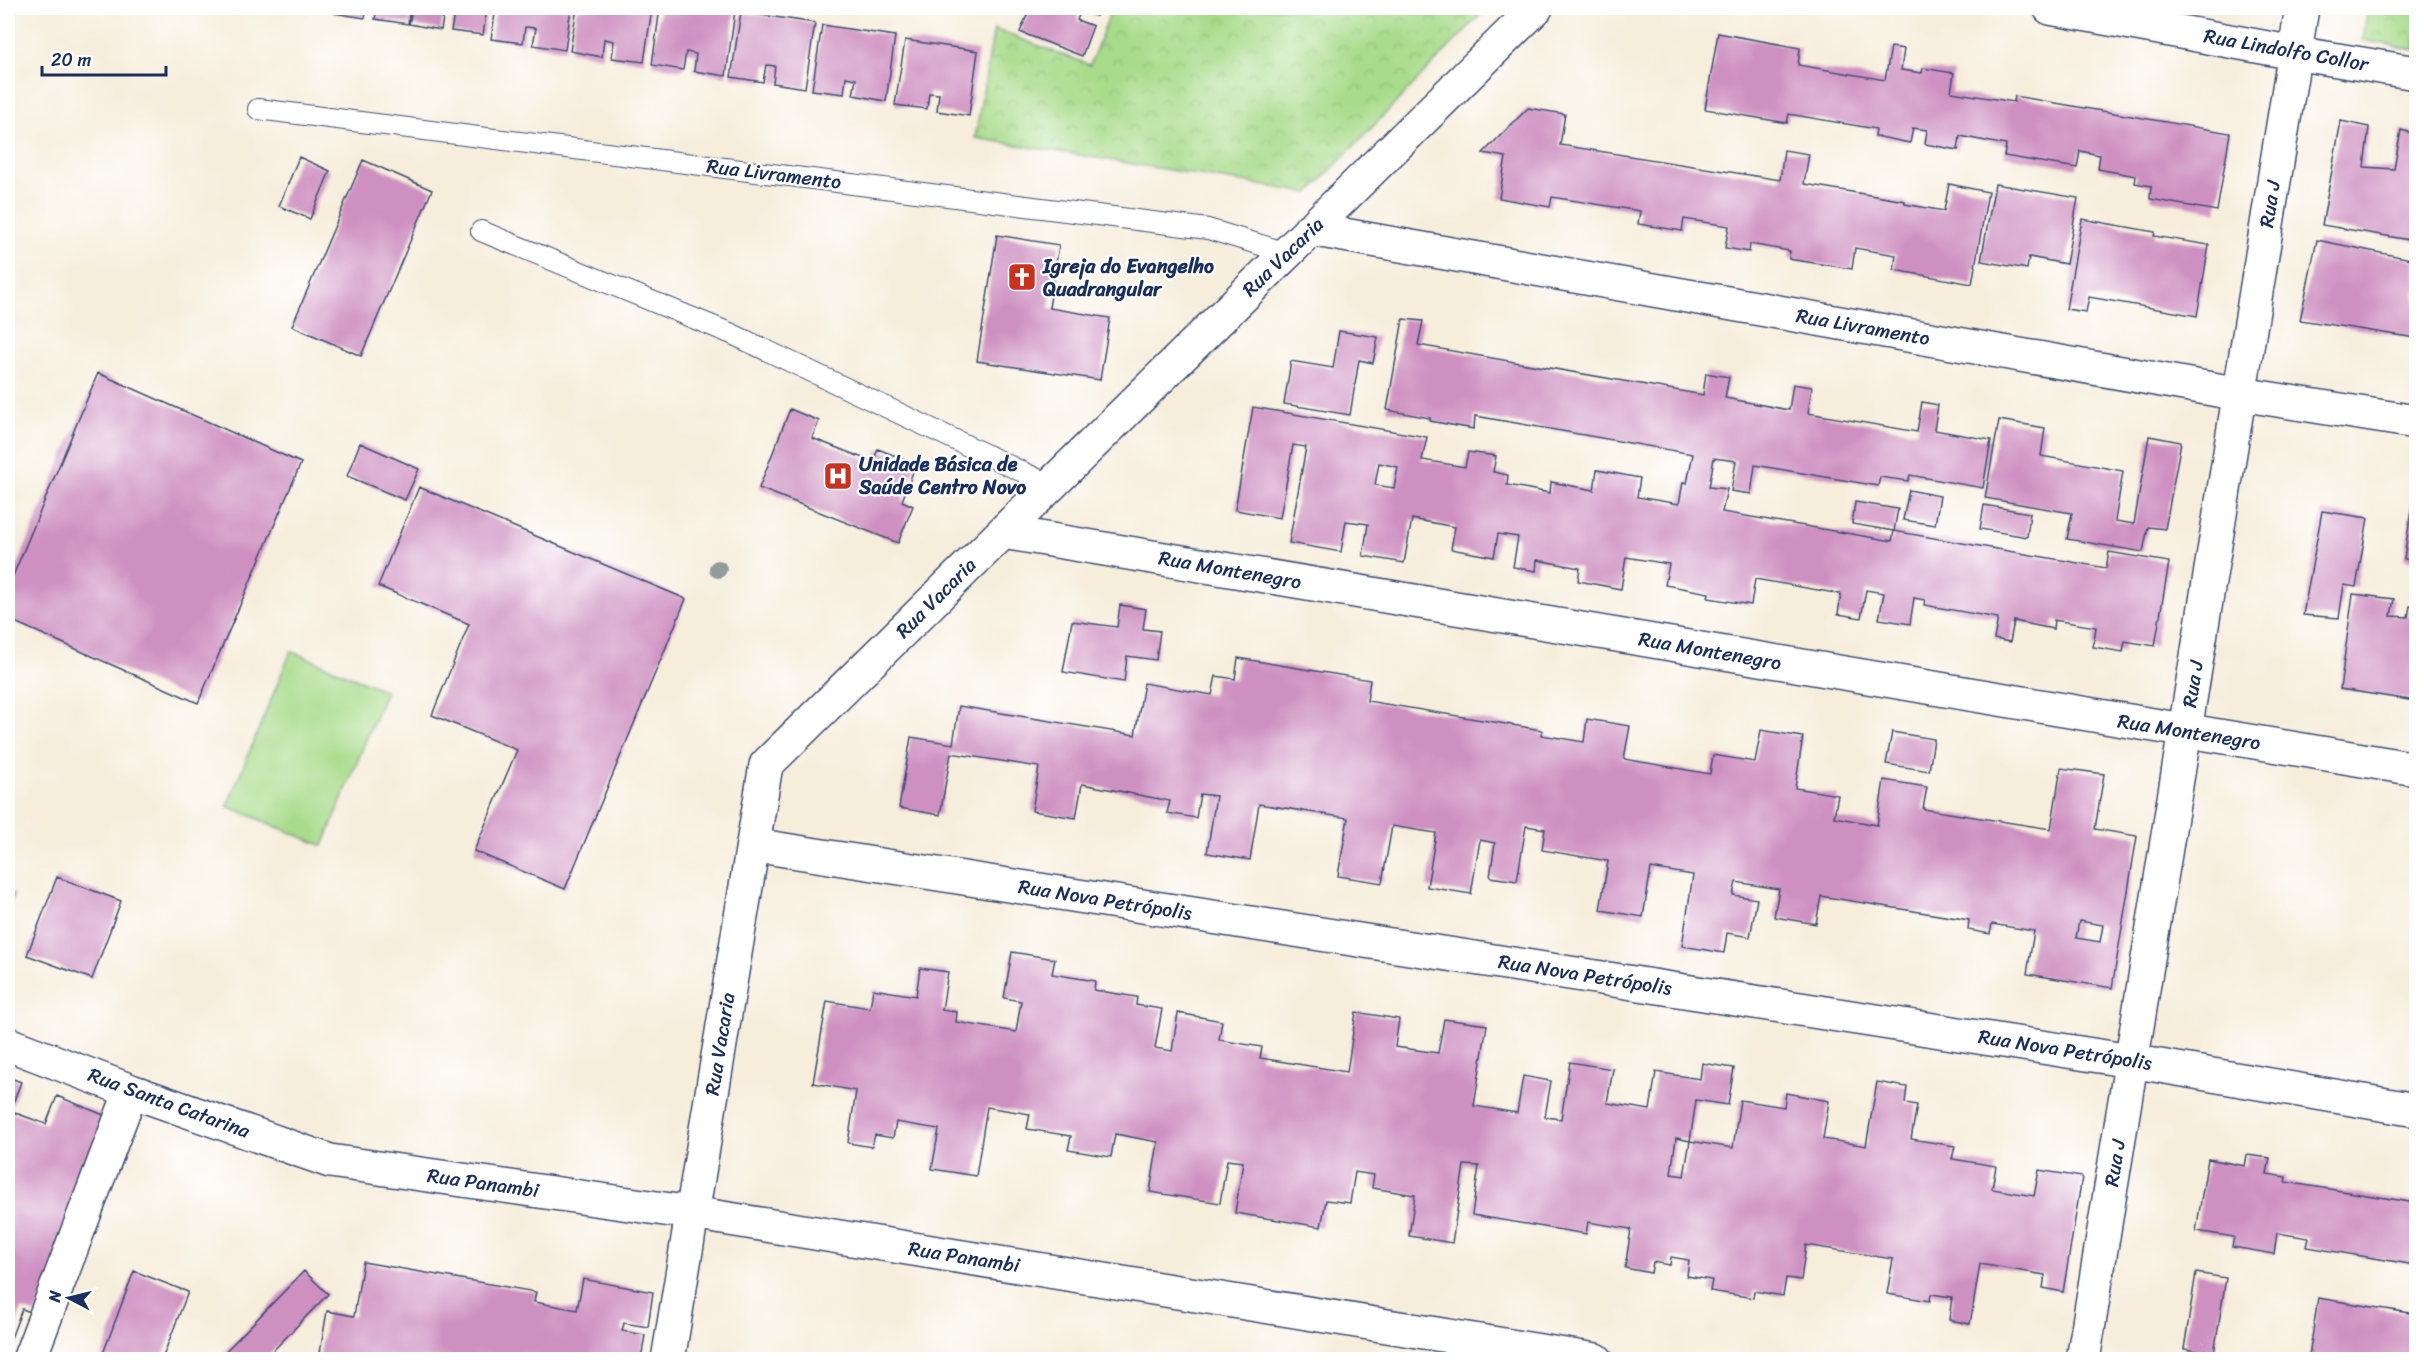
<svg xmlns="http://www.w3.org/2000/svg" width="2424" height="1367" viewBox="0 0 2424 1367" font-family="Sriracha,sans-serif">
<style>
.park{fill:url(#park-crowns);stroke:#628574;stroke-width:1.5}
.pitch{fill:#a8db8a;stroke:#628574;stroke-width:1.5}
.building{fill:#ce90c1;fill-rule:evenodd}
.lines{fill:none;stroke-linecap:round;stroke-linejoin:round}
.lane-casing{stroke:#3c4c71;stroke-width:22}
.street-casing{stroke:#3c4c71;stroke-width:36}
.lane{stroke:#fff;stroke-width:20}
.street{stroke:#fff;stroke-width:33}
.tree{fill:#919c9c}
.labels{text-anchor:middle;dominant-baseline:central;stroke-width:4.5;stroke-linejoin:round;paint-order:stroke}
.street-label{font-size:20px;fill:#1b2f5e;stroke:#fff}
.poi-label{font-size:20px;font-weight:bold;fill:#1b2f5e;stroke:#fff;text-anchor:start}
</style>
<defs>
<pattern id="park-crowns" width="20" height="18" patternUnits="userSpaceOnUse" patternTransform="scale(1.5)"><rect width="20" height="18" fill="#a8db8a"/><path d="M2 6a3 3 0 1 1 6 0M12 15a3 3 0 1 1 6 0" fill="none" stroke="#90bc7a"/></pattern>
</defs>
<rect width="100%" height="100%" fill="#fff"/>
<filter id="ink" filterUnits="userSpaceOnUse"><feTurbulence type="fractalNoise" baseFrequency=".0167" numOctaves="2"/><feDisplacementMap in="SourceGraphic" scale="12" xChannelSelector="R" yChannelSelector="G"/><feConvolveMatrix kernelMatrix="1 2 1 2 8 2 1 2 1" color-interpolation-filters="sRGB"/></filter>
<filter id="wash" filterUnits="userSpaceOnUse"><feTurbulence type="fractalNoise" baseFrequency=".008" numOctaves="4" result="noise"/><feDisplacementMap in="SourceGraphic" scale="24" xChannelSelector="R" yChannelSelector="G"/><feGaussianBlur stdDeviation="1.35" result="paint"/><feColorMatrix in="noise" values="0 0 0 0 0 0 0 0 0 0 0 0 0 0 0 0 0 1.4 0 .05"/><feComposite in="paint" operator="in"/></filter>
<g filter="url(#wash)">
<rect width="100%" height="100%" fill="#f6eddb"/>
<path class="park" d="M1112 8H1487L1309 193 975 138 994 29 1090 65Z
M2368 8H2416V50L2363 40Z"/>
<path class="pitch" d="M291 651 386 691 323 846 227 806Z"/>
<g id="blocks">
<path class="building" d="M334 8H367L365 18 334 13Z
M377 8H410L408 24 375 19Z
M412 8H487L483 35 451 31 454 14 444 12 441 30 409 24Z
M496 8H571L565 50 533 45 536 28 525 27 523 43 491 39Z
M577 8H652L644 62 612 58 614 41 604 39 602 57 570 51Z
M660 8H710L735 11 726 76 694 71 696 54 686 52 683 70 652 65Z
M1030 8H1100L1096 16 1081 10 1077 20 1093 26 1082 56 1020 32Z
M741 12 815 23 805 88 773 83 775 66 766 65 763 82 731 77Z
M822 25 895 36 886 101 853 95 856 79 846 77 844 94 812 90Z
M1718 33 1800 48 1798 65 1885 80 1891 47 1904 49 1901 70 1922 73 1923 68 1954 73 1951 92 2014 102 2015 96 2230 133 2217 211 2150 199 2151 186 2135 183 2136 176 2098 169 2100 155 2080 151 2077 168 2004 156 2006 145 1960 136 1958 150 1925 144 1927 130 1913 128 1910 143 1875 136 1876 129 1789 114 1787 123 1705 109Z
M905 40 978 51 969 116 937 111 939 94 929 93 927 109 895 105Z
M1528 108 1565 114 1560 145 1780 180 1784 150 1809 154 1804 184 1905 201V204L1944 211 1949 184 1988 192 1972 284 1894 270 1896 255 1855 248 1852 269 1789 259 1790 251 1750 244 1749 252 1725 248 1729 226 1684 219 1682 231 1638 224 1640 211 1552 197 1550 207 1499 198 1506 157 1483 153Z
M2341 121 2369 127 2364 167 2394 169 2401 130 2416 134V241L2322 225Z
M299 157 330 171 310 219 279 206Z
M363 160 432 190 361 356 292 326Z
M1995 184 2078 198 2066 264 2029 257 2027 269 1981 261Z
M2082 219 2155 232 2154 236 2209 245 2197 316 2089 297 2086 312 2066 309Z
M997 235 1059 245 1049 308 1110 318 1100 380 977 361Z
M2317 240 2416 260V338L2300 320Z
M1403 319 1423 321 1418 345 1703 395 1706 373 1729 377 1725 398 1789 410 1793 384 1812 387 1808 413 1917 432 1922 402 1938 405 1934 430 1991 440 1983 488 1910 475 1908 481 1880 477 1878 486 1755 465 1751 494 1731 491 1736 461 1714 458 1709 487 1727 489 1722 512 1892 541 1894 531 2106 568 2109 552 2169 562 2155 646 2125 641 2123 652 2093 647 2096 627 2054 620 2053 629 2014 621 2010 642 1994 639 1998 618 1924 605 1925 600 1914 598 1910 624 1879 619 1884 593 1866 590 1861 618 1838 614 1841 594 1755 579 1751 605 1708 598 1709 593 1665 585 1669 564 1626 557 1621 589 1578 581 1580 568 1537 560 1536 571 1513 567 1518 537 1498 534 1494 557 1451 549 1455 527 1412 519 1404 563 1363 556 1368 524 1346 521 1341 552 1289 543 1306 447 1293 445 1280 518 1235 510 1253 407 1427 437 1422 460 1465 467 1468 452 1496 456 1493 472 1508 475 1507 485 1550 493 1551 482 1594 490 1597 470 1640 478 1637 497 1679 504 1683 482 1687 483 1693 454 1475 416 1474 429 1430 421V418L1387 410ZM1379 463 1398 467 1394 488 1375 485Z
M1339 331 1378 337 1373 363 1359 360 1350 415 1284 404 1291 361 1333 368Z
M98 373 301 463 198 703 8 619V588Z
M790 409 819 421 812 438 873 462 878 449 916 464 902 501 913 506 898 543 759 488Z
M1999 420 2045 428 2041 456 2123 471 2115 521 2134 524 2149 436 2181 442 2165 529 2148 527 2143 552 2067 539 2072 513 1985 498Z
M360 443 419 469 405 500 347 476Z
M419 487 686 599 565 889 474 851 517 750 432 715 469 624 378 586Z
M1909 490 1940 496 1935 525 1903 520Z
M1855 502 1898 509 1894 531 1852 524Z
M2412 504H2416V561L2404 559Z
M1984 505 2030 513 2027 537 1980 529Z
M2322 511 2368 518 2356 587 2344 585 2339 618 2303 615Z
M2353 594 2394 599 2391 616 2408 617 2410 606 2416 607V701L2340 689Z
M1120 605 1146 609 1143 629 1160 631 1156 660 1127 656 1124 682 1063 672 1072 621 1117 627Z
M1238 658 1370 680 1367 701 1542 730 1541 735 1584 742 1587 719 1630 726 1624 759 1710 774 1713 755 1755 762 1761 730 1803 737 1795 788 1838 795 1834 817 1877 825 1884 780 1927 787 1923 809 2051 829 2061 768 2104 774 2095 829 2137 836 2112 988 2027 974 2034 931 1992 924 1990 934 1968 930 1969 920 1821 896 1816 924 1774 917 1779 889 1736 882 1733 895 1757 899 1750 937 1727 933 1724 953 1682 946 1693 875 1651 868 1643 917 1600 910 1608 861 1542 850 1545 829 1526 826 1517 881 1490 877 1495 843 1480 840 1471 894 1427 887 1436 833 1392 826 1382 883 1338 876 1348 818 1259 804 1250 860 1207 853 1216 796 1200 794 1196 818 1167 813 1170 801 1082 784 1076 818 1032 811 1039 767 951 753 940 815 899 808 911 737 953 744 959 706 1135 735 1144 683 1212 695 1216 676 1235 679ZM2079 921 2103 925 2100 942 2076 938Z
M1892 732 1934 739 1929 771 1886 764Z
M57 877 121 901 92 979 27 955Z
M8 891 15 894 8 912Z
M1012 952 1055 959 1052 974 1095 981 1094 990 1137 997 1136 1005 1162 1009 1155 1048 1172 1051 1178 1013 1222 1021 1219 1040 1262 1047 1260 1058 1347 1072 1356 1012 1399 1019 1395 1047 1438 1053 1444 1019 1487 1025 1474 1106 1517 1113 1523 1076 1551 1081 1545 1117 1561 1119 1570 1062 1613 1069 1607 1103 1650 1110 1656 1072 1700 1079 1702 1063 1734 1068 1728 1105 1696 1100 1690 1141 1676 1138 1671 1174 1684 1176 1690 1141 1733 1148 1740 1100 1784 1107 1786 1093 1829 1101 1823 1139 1866 1146 1877 1082 1907 1087 1905 1103 1917 1105 1911 1139 1955 1146 1952 1159 1996 1166 1992 1189 2034 1196 2039 1170 2082 1177 2063 1292 2043 1288 2045 1275 1980 1264 1970 1324 1949 1320 1952 1297 1931 1294 1930 1301 1887 1294 1893 1259 1806 1245 1801 1280 1786 1278 1783 1296 1754 1291 1753 1298 1710 1291 1712 1280 1687 1276 1689 1260 1671 1257 1670 1265 1653 1262 1651 1273 1625 1268 1631 1229 1588 1222 1586 1234 1472 1215 1479 1166 1464 1165 1452 1243 1409 1236 1415 1195 1372 1188 1374 1175 1355 1172 1350 1203 1326 1200 1321 1227 1235 1213 1243 1162 1227 1160 1220 1203 1150 1192 1158 1142 1115 1134 1111 1157 1068 1150 1071 1136 1027 1129 1030 1114 987 1107 976 1176 932 1169 939 1129 896 1122 893 1138 875 1135 872 1147 848 1143 856 1091 813 1083 827 1001 870 1008 873 989 916 996 920 968 948 972 942 1010 957 1012 956 1022 1016 1032 1021 1001 1004 998Z
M8 1077 21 1082 10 1111 46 1124 57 1096 111 1118 36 1314 22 1309 8 1346Z
M2247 1155 2270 1158 2267 1174 2286 1177 2285 1182 2416 1203V1265L2307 1247 2309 1238 2277 1233 2274 1254 2232 1247 2234 1237 2196 1231 2208 1159 2245 1166Z
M363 1262 536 1292 534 1302 577 1310 583 1279 653 1292 648 1327 624 1323 622 1331 645 1335 641 1359H319L327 1311 354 1316Z
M134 1271 188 1292 162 1359H101Z
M304 1271 328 1294 265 1359H218Z
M2196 1273 2226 1278 2214 1354 2184 1349Z
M2318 1298 2416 1314V1359H2324L2309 1357Z"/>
</g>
</g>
<g filter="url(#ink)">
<use href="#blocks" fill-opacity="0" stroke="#3c4c71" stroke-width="1.5"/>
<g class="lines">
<g class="lane-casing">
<path id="lane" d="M258 109 1208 229 1287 253
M481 231 732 334 1050 485"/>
</g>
<g class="street-casing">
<path id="street" d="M2050 8 2295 53 2416 73
M1310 229 2240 394 2416 422
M1003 532 2416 769
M753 845 2131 1061 2416 1110
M8 1044 131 1091 330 1161 692 1213 1596 1360
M29 1360 131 1091
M668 1360 766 765 1536 8
M2083 1360 2302 8"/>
</g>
<use href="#lane" class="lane"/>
<use href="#street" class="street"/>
</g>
<circle class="tree" cx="718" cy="569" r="9"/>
</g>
<defs>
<g id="church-square" transform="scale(1.5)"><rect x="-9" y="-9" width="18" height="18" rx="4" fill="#c8321e" stroke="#fff"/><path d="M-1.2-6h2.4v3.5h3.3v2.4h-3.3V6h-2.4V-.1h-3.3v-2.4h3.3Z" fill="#fff"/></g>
<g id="hospital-square" transform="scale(1.5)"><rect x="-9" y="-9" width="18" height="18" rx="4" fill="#c8321e" stroke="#fff"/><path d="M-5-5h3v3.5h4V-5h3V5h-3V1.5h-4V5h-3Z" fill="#fff"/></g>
</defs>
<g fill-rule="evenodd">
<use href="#church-square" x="1022" y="277"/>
<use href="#hospital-square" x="838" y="476"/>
</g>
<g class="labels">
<g class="street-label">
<text transform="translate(2286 50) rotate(10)">Rua Lindolfo Collor</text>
<text transform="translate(774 174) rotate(7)">Rua Livramento</text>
<text transform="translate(2270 204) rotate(-81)">Rua J</text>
<text transform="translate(1283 257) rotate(-44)">Rua Vacaria</text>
<text transform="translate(1863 327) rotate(10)">Rua Livramento</text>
<text transform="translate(1230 570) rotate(10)">Rua Montenegro</text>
<text transform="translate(936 598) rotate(-45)">Rua Vacaria</text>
<text transform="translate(1710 651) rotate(10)">Rua Montenegro</text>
<text transform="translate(2193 684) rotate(-81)">Rua J</text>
<text transform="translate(2189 732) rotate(9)">Rua Montenegro</text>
<text transform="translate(1105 900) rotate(9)">Rua Nova Petrópolis</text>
<text transform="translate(1585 975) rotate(9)">Rua Nova Petrópolis</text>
<text transform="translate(720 1044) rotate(-81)">Rua Vacaria</text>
<text transform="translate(2065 1050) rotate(9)">Rua Nova Petrópolis</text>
<text transform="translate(169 1103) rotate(20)">Rua Santa Catarina</text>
<text transform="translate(2115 1163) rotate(-81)">Rua J</text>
<text transform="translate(483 1183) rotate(8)">Rua Panambi</text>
<text transform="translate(964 1257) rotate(9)">Rua Panambi</text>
</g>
<g class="poi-label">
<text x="1043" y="266">Igreja do Evangelho<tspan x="1043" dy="23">Quadrangular</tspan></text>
<text x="859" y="464">Unidade Básica de<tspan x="859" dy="23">Saúde Centro Novo</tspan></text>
</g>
</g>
<rect width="2424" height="1367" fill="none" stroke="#fff" stroke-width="30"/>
<g transform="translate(69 1298) rotate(277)" stroke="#ffffff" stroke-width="4.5" paint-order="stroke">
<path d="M0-4.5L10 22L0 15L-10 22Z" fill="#1b2f5e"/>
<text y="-9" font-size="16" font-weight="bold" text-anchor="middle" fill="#1b2f5e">N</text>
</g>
<path d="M42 66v9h124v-9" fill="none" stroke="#1b2f5e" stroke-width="3"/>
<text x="51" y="66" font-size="18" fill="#1b2f5e" stroke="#ffffff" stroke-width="4.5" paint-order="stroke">20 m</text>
</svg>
